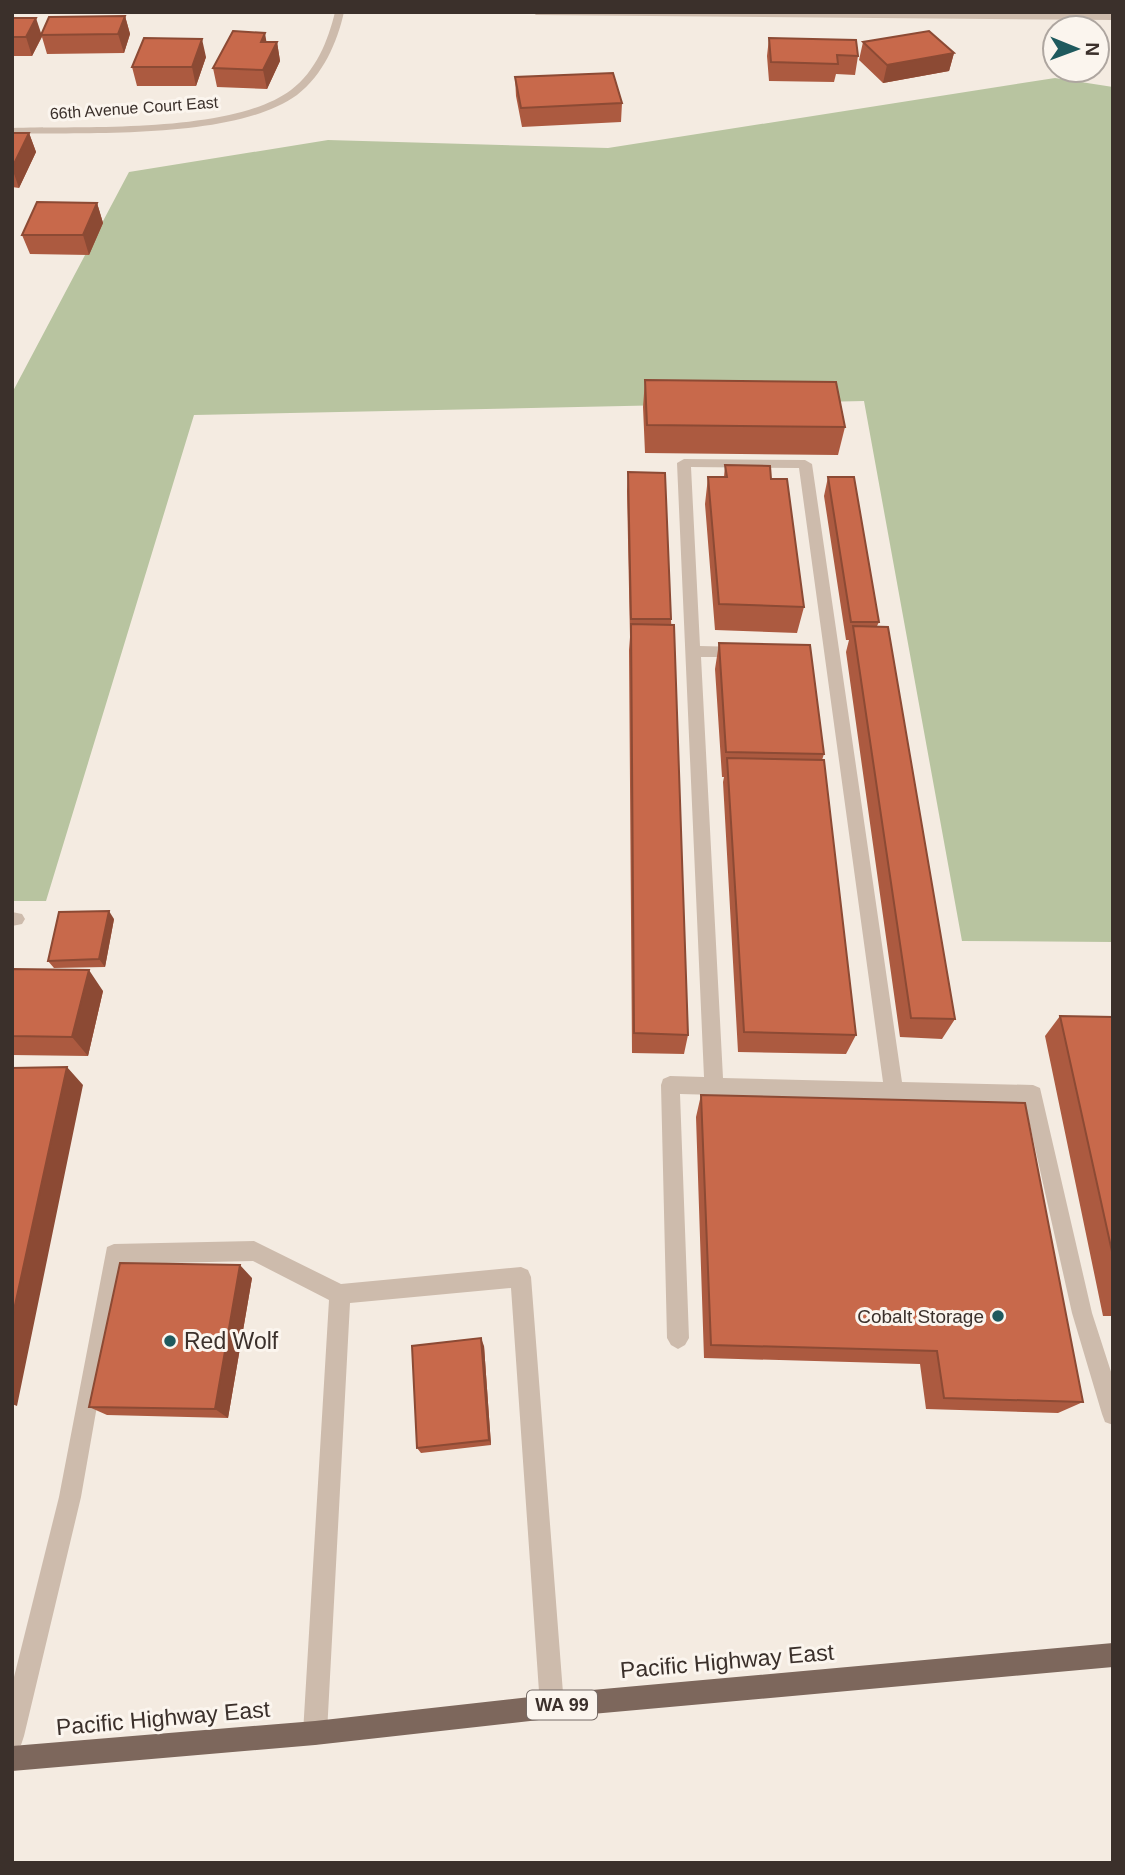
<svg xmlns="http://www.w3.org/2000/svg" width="1125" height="1875" viewBox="0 0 1125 1875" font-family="Helvetica,sans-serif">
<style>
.green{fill:#b8c4a0}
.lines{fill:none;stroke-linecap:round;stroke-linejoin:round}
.lane{fill:#cdbbac;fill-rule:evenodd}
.street{fill:#cdbbac;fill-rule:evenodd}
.primary{fill:#7d675c;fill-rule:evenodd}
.wall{fill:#ac5a40}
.shaded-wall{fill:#8c4a34}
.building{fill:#c8694b;stroke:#8c4a34;stroke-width:2}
.poi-dot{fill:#1f5a5e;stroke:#fbf5ee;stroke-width:2.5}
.labels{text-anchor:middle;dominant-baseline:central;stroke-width:6;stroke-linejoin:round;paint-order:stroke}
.far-street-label{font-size:16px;fill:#3b302b;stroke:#fbf5ee}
.shield{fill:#fbf5ee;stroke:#756b66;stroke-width:2}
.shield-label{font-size:18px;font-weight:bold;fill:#3b302b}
.poi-label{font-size:19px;fill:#3b302b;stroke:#fbf5ee;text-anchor:end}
.near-poi-label{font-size:23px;fill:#3b302b;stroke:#fbf5ee;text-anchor:start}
.near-street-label{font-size:23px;fill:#3b302b;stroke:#fbf5ee}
</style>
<rect width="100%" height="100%" fill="#f4ebe1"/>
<path class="green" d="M1055 78 1113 87V942L962 941 864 401 194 415 46 901H12V393L129 172 328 140 608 148Z"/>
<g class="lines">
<path class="lane" d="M684 459 805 460 812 464 902 1082 1033 1085 1040 1088 1092 1313 1113 1378V1425L1105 1422 1102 1414 1072 1313 1025 1103 680 1094 689 1338 685 1345 678 1349 671 1345 667 1338 661 1085 663 1079 670 1076 704 1077 677 463ZM691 467 799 468 883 1082 723 1078 701 657H741L748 652 741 647 700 646Z
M12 912 22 914 25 919 22 924 12 926Z
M254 1241 341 1284 521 1267 528 1270 531 1277 564 1706 561 1715 552 1718 543 1715 540 1706 511 1288 350 1303 327 1733 324 1742 315 1745 306 1742 303 1733 329 1300 253 1261 122 1264 81 1497 24 1736 21 1745 12 1748V1685L59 1497 107 1247 114 1244Z"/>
<path class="street" d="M335 12H344C337 43 323 75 297 95 235 140 88 132 12 134V128C85 126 232 134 291 90 316 71 328 41 335 12Z
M532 12 1113 14V20L536 15Z"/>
<path class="primary" d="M1113 1643V1667L592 1714 315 1745 12 1771V1746L315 1721 592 1690Z"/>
</g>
<path class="wall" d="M125 16 130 34 124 53 47 54 42 37 32 56H12V18L41 35Z
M769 38 858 56 855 75 836 74 834 82 769 81 767 56Z
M267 42H277L280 61 267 89 217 87 213 68Z
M863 42 954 53 949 71 883 83 859 60Z
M206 57 196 86H137L132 67Z
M515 77 622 103 621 122 522 127 516 96Z
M12 133H29L36 152 19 188 12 187Z
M97 203 103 223 89 255 30 254 22 235Z
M645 380 845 427 838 455 645 453 643 407Z
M725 465 771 479 804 607 797 633 715 630 705 504 708 477H724Z
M628 472 671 619 688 1035 684 1054 632 1053 629 650 630 637 627 491Z
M828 477 879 622 877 626 955 1019 942 1039 900 1037 846 652 849 640H846L824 496Z
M719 643 824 754 822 760 856 1035 846 1054 738 1052 723 782 724 777H722L715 669Z
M114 919 105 967 54 968 48 961Z
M12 969 103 991 88 1056 12 1055Z
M1060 1016 1113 1017V1316H1103L1045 1036Z
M701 1095 1083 1402 1058 1413 926 1409 920 1364 704 1358 696 1117Z
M252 1278 228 1418 107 1415 89 1407Z
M484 1346 491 1445 421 1453 417 1448Z"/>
<path class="shaded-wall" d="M125 16 130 34 124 53 118 34Z
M36 18 42 36 32 56 26 37Z
M265 33 268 51 261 42Z
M202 39 206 57 196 86 192 67Z
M277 42 280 61 267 89 263 70Z
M954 53 949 71 883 83 887 65Z
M29 133 36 152 19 188 12 168Z
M97 203 103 223 89 255 83 235Z
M109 911 114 919 105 967 99 959Z
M89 970 103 991 88 1056 72 1037Z
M67 1067 83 1085 17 1406 12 1404V1319Z
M240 1265 252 1278 228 1418 215 1409Z
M481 1338 484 1346 491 1445 489 1440Z"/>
<path class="building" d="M125 16 118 34 41 35 49 17Z
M12 18H36L26 37H12Z
M233 31 265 33 261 42H277L263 70 213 68Z
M929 31 954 53 887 65 863 42Z
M144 38 202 39 192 67H132Z
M769 38 856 40 858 56 837 55 838 64 771 62Z
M613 73 622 103 521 108 515 77Z
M12 133H29L12 168Z
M37 202 97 203 83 235H22Z
M645 380 836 382 845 427 647 425Z
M725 465 770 466 771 479H787L804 607 719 604 708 477H727Z
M628 472 665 473 671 619H631Z
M828 477H854L879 622H851Z
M631 624 674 625 688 1035 634 1033Z
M853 626 888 627 955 1019 911 1018Z
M719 643 810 645 824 754 726 752Z
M727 758 824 760 856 1035 744 1032Z
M109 911 99 959 48 961 59 912Z
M12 969 89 970 72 1037 12 1036Z
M1060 1016 1113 1017V1256Z
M67 1067 12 1319V1068Z
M701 1095 1025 1103 1083 1402 944 1398 937 1351 711 1345Z
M120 1263 240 1265 215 1409 89 1407Z
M481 1338 489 1440 417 1448 412 1346Z"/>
<g class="poi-dot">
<circle cx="998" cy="1316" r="7"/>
<circle cx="170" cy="1341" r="7"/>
</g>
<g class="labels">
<g class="far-street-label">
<text transform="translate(134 108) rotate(-4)">66th Avenue Court East</text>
</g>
<rect class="shield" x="527" y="1690.5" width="70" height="29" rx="5"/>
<g class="shield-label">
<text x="562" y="1705">WA 99</text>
</g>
<g class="poi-label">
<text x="984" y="1316">Cobalt Storage</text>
</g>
<g class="near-poi-label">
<text x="184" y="1341">Red Wolf</text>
</g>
<g class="near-street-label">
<text transform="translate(727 1661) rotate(-5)">Pacific Highway East</text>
<text transform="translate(163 1718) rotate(-5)">Pacific Highway East</text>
</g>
</g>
<rect width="1125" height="1875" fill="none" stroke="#3b302b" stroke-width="28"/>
<g transform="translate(1076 49) rotate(91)"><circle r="33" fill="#fbf5ee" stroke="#aea6a0" stroke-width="2"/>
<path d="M0-5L12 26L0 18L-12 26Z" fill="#1f5a5e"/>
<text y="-10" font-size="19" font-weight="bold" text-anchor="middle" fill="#3b302b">N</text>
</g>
</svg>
